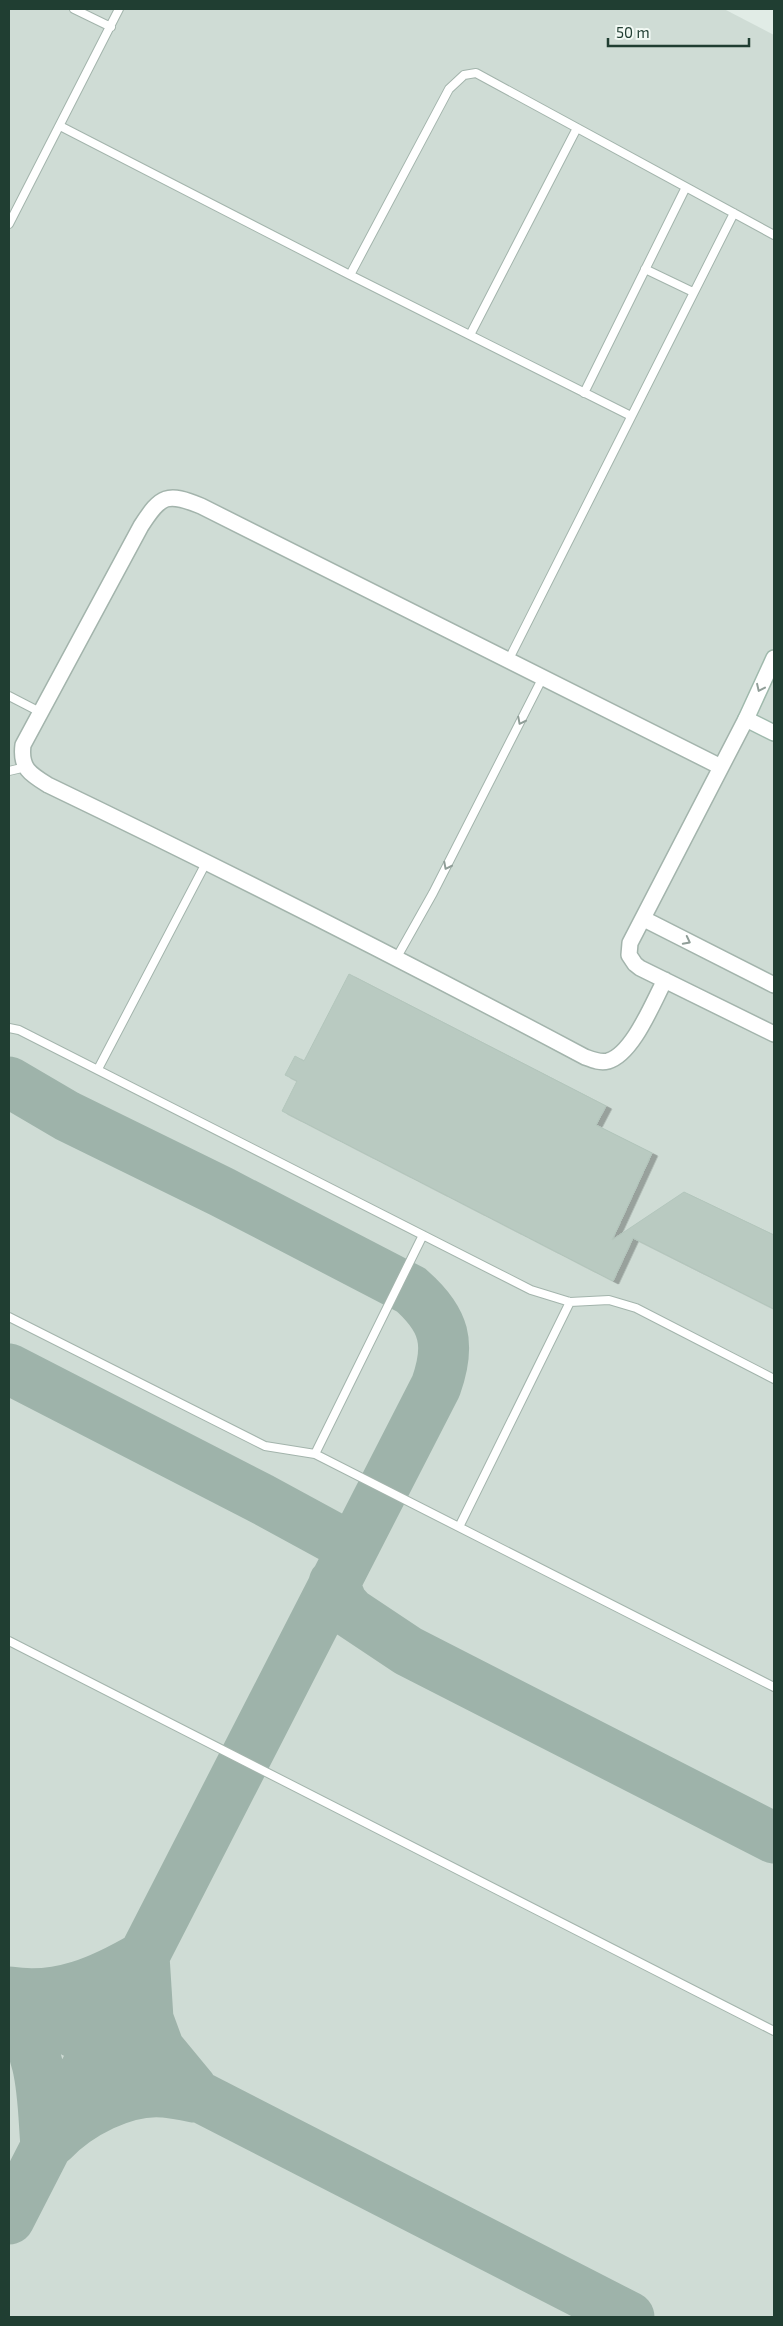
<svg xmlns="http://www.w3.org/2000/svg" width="783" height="2326" viewBox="0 0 783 2326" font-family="'Exo 2',sans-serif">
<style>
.built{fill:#cfdcd5}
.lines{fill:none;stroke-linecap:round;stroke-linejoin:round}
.taxiway{stroke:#9eb3aa;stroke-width:51}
.building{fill:#b9cac1;stroke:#b3c6bc;filter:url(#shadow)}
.service-casing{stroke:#a3b4ac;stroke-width:10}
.tertiary-casing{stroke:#a3b4ac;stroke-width:18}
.secondary-casing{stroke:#9fb9ac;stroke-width:18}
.service{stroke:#fff;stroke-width:8}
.tertiary{stroke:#fff;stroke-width:15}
.secondary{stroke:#fff;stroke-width:15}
.oneway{stroke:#909e98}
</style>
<defs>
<filter id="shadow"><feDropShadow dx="5.5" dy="3" stdDeviation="0" flood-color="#0004"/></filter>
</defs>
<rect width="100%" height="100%" fill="#e1ece6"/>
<path class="built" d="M9 9H724L774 35V2317H9Z"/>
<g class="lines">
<path class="taxiway" d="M9 1082 67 1116 222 1192 411 1290C445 1320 451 1344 436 1386L9 2219
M9 1369 260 1498 352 1548
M334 1583 342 1603 351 1613 408 1651 774 1838
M9 1992C59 2000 101 1981 144 1956L148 2019 159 2049 192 2089
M9 1999 629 2317
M9 2010C45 2050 42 2097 46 2147
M52 2141C78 2114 124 2089 163 2092 173 2093 184 2095 194 2097"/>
</g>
<path class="building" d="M349 974 606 1106 596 1125 652 1153 612 1240 684 1192 774 1235V1309L633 1238 613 1281 282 1111 297 1081 285 1075 295 1056 304 1061Z"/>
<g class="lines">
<g class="service-casing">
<path id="service" d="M74 9 111 27
M60 126 350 275 449 89 464 75 476 73 774 235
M9 224 119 9
M645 269 693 292
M350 275 631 416
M470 335 577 128
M584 393 686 187
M508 661 734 213
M9 696 40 712
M9 771 26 767
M397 957 433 893 543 677
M9 1028 19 1030 531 1290 570 1302 609 1300 636 1308 774 1379
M98 1069 207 861
M9 1317 265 1446 315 1454 774 1687
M315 1454 423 1235
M459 1527 570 1302
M9 1641 774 2031"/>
</g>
<g class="tertiary-casing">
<path id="tertiary" d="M746 719 630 943 629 955 635 964 640 968 774 1034
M644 919 774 985
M665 980C653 1002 633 1054 608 1061 600 1063 593 1060 585 1057 408 963 229 872 48 785 30 774 20 768 23 745L141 526C161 495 167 492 201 506L721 767"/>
</g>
<g class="secondary-casing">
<path id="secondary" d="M774 658 746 719 774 733"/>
</g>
<use href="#service" class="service"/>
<use href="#tertiary" class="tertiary"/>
<use href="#secondary" class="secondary"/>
</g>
<defs><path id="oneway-chevron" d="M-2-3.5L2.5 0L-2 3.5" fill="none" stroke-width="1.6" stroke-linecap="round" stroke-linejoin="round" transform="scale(1.25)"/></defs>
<g class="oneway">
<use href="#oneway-chevron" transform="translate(760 688) rotate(115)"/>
<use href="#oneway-chevron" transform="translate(521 721) rotate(117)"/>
<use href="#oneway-chevron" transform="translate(447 866) rotate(117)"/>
<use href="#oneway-chevron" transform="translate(687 941) rotate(27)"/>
</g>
<rect width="783" height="2326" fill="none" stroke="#203e32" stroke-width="20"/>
<path d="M608 38v8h141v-8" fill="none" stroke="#203e32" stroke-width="2.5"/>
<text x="616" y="38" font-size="15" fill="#203e32" stroke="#f2f9f4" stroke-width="4" paint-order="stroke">50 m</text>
</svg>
